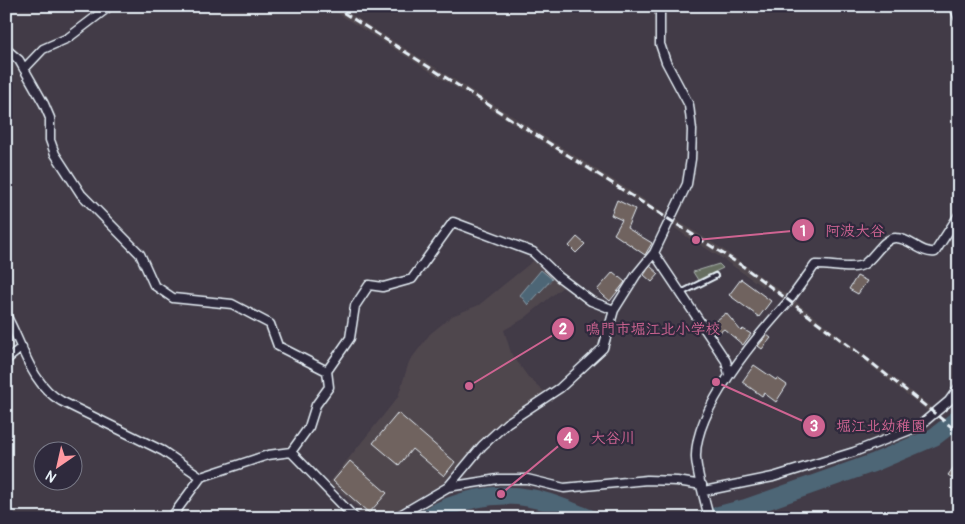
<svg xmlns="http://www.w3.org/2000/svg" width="965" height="524" viewBox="0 0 965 524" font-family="Pangolin,'Klee One',sans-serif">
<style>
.built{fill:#50474e}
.green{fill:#666e61;stroke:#a7b0ac}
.water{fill:#4d6676;stroke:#8b9eaa}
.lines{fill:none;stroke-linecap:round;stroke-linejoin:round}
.river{stroke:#4d6676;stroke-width:18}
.building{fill:#70635f;stroke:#e8f1f8}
.lane-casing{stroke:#e8f1f8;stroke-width:8}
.street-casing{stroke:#e8f1f8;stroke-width:11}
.lane{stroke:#2f2a3d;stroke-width:4}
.street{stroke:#2f2a3d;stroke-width:8}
.rail{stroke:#e8f1f8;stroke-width:3;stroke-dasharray:8 4;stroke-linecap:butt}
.leader{fill:none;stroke:#cf6492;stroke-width:2}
.callout-dot{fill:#cf6492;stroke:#2f2a3d;stroke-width:2}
.mark-label{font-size:15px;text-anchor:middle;font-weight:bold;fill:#fff}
.callout-label{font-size:15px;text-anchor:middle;font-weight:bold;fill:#cf6492;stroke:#2f2a3d;stroke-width:4.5;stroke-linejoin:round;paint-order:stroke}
</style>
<rect width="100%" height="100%" fill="#423b47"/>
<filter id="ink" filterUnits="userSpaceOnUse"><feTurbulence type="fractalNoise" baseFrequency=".02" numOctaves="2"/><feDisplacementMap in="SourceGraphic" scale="10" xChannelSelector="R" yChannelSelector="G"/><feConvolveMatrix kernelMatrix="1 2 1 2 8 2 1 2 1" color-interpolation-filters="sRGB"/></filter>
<g filter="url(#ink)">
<path class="built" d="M326 6H338L724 250 791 298 939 413 935 417 866 362 765 285 763 287 720 257 699 244 698 245 675 228 676 226Z
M533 261 565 285 525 318 504 330 511 353 528 377 547 394 493 428 443 483 383 518H371L329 483 398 397 409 362 430 334 452 316 479 305Z"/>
<path class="green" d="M719 264 723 268 698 280 693 272Z"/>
<path class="water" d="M541 270 552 279 528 305 520 295Z"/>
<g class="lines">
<path class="river" d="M426 518C456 500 495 491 530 498 550 501 570 511 589 518
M707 518 746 508 873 463 934 437 959 418"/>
</g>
<path class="building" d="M617 200 635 209 627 228 652 243 645 255 614 234 622 220 611 215Z
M577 237 585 244 576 253 569 246Z
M650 266 659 274 652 282 644 275Z
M613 272 625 282 610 301 597 290Z
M857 276 867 281 858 294 849 289Z
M741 279 771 301 759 317 729 295Z
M726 313 741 331 743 329 751 334 743 345 724 329 716 335 709 326Z
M767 335 771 338 762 349 758 346Z
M754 365 776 380 777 378 787 385 776 402 764 393 762 396 742 382Z
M398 413 455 462 444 476 412 449 399 465 373 443Z
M959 460V483L948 475Z
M350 461 387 493 369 513 333 481Z"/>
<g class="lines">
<g class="lane-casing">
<path id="lane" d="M681 293 715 276"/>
</g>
<g class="street-casing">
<path id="street" d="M954 6 959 19
M6 49 19 60 44 104 50 118V140L55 154 81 194 140 254 154 285 173 298 232 304 270 324 278 346 327 371
M24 69 43 49 68 38 110 6
M654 253 726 361 729 375
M791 298 815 265C828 264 855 271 864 264 874 258 884 237 896 238 910 238 921 254 935 252L959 215
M6 315C23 345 30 383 61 401L163 451 201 477 268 455 291 452 355 518
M6 360 22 347
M291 452 309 427 316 405 329 387 327 371 350 338 355 306 369 285 383 287 412 279 453 222 533 252 559 277 591 301 614 310
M448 487 498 479H527L564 488 647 480 677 481 702 485
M704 491 773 477 854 452 918 427 949 401 959 387
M171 518 201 477
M395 518 448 487 482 446 507 423 560 388 603 348 614 310 636 275 654 253 687 184 691 159 692 130 689 105 666 62 660 44V6
M709 518C705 500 697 475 696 458 694 410 757 336 788 302"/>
</g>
<use href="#lane" class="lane"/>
<use href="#street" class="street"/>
<path class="rail" d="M333 6 744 267 868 360 959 433"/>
</g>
</g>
<path class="leader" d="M696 240L803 230M469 386L563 329M716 382L814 426M501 494L568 438"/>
<g class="callout-dot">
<circle cx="696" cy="240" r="5"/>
<circle cx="469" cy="386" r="5"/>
<circle cx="716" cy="382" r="5"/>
<circle cx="501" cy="494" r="5"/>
<circle cx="803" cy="230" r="12"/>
<circle cx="563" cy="329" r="12"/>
<circle cx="814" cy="426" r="12"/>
<circle cx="568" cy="438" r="12"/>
</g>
<g class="mark-label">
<text x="803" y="236">1</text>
<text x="563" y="334">2</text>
<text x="814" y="431">3</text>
<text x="568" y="443">4</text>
</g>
<g class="callout-label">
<text x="855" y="236">阿波大谷</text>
<text x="653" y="334">鳴門市堀江北小学校</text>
<text x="881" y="431">堀江北幼稚園</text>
<text x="613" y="443">大谷川</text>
</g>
<rect width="965" height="524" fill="none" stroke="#2f2a3d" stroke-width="25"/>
<rect x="12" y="12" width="940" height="499" fill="none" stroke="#e8f1f8" stroke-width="2" filter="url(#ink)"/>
<g transform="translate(58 466) rotate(214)"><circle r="24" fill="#2f2a3d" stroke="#797a88"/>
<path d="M0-4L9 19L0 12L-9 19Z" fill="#ff9aa2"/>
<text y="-8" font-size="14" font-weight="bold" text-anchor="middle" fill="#e8f1f8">N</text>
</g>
</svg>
